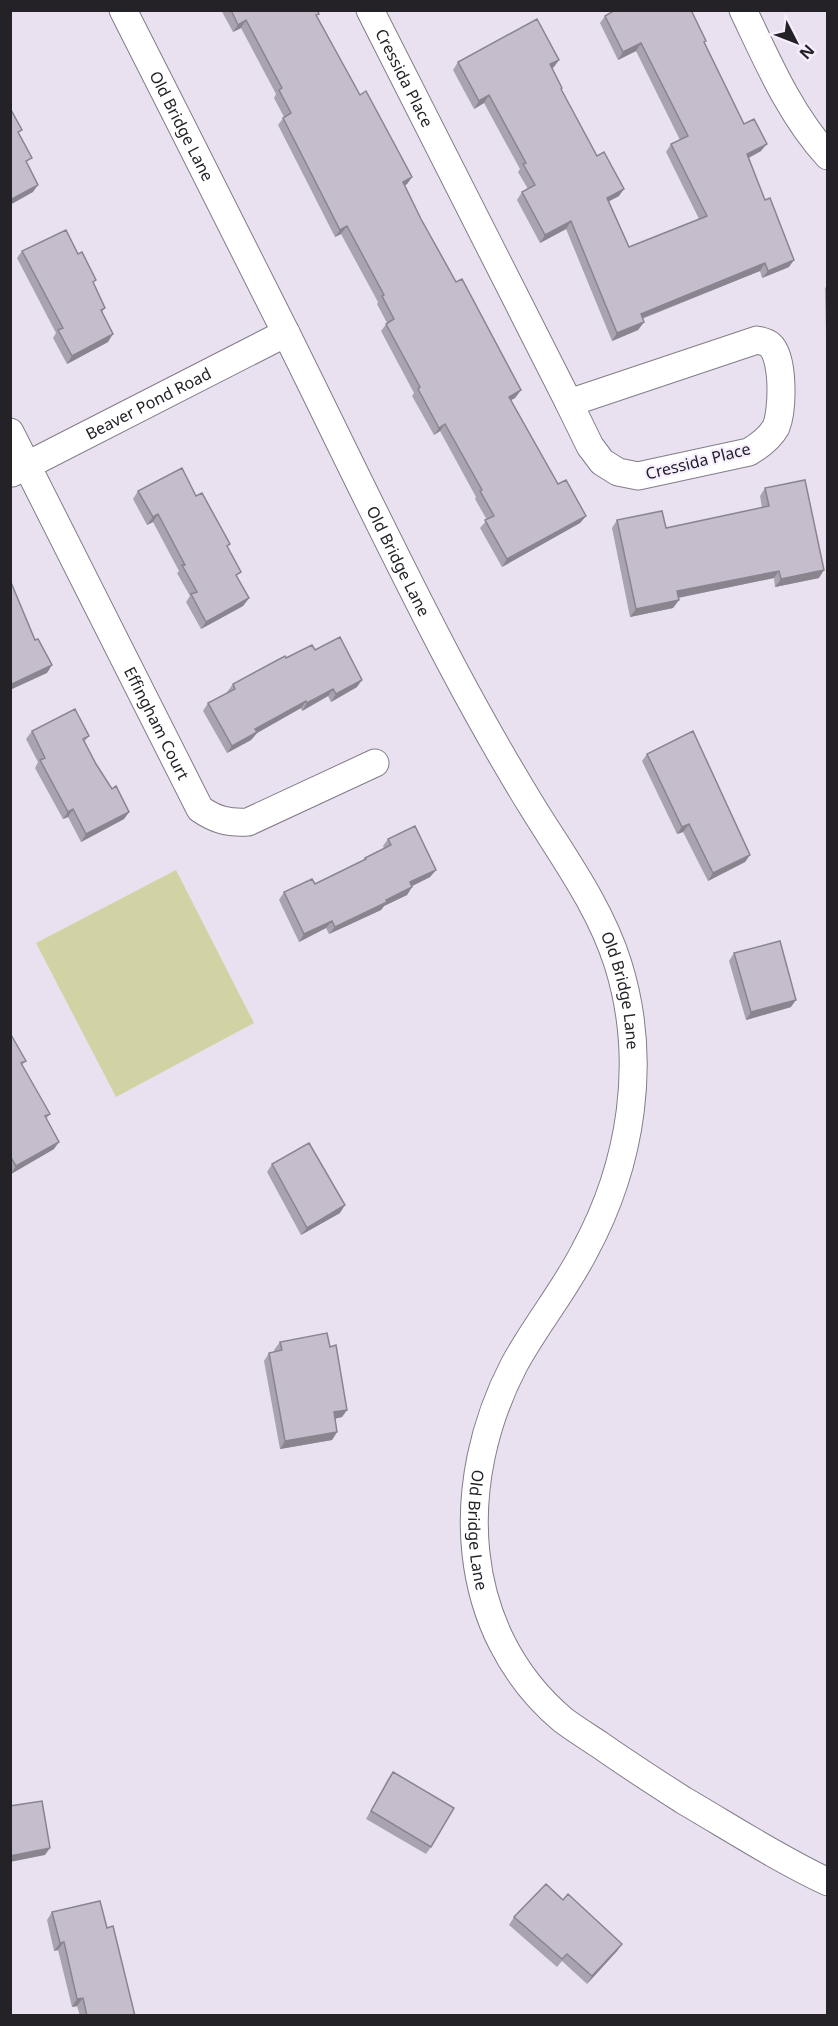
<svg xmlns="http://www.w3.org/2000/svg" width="838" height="2026" viewBox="0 0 838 2026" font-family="'Noto Sans',sans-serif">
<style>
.green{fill:#d2d3a5}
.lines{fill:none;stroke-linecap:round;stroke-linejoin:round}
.street-casing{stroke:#837c89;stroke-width:29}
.street{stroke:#fff;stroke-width:27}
.wall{fill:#a9a3af}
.shaded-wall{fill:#8a848f}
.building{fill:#c5bdcc;stroke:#8a848f;stroke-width:1.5}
.labels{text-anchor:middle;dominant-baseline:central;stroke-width:4.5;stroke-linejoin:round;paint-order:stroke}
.street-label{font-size:16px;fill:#242127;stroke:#f6eefe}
</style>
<rect width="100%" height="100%" fill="#e9e1f0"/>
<path class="green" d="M176 870 254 1023 116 1097 36 943Z"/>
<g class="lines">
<g class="street-casing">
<g id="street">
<path id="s1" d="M123 10C178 119 234 228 288 337 342 446 394 556 451 664 477 713 504 761 533 808 564 858 600 907 618 964 648 1060 632 1164 584 1252 564 1291 535 1326 514 1365 453 1482 457 1630 563 1720 575 1729 588 1737 600 1745 627 1764 655 1782 683 1800 731 1828 777 1858 828 1882"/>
<path id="s2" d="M370 10 569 403"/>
<path d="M743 10C767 60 790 115 828 156"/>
<path d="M757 340C761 341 767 342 770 345 784 357 783 410 776 427 770 438 759 446 749 452L638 476 618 472 602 462 590 446 569 403Z"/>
<path id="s3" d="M10 432 200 809C216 820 228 823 248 822L375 763"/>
<path id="s4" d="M12 473 286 333"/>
</g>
</g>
<use href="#street" class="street"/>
</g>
<path class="wall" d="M221 10H317V16L360 95 412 177 407 184 404 186 421 219 456 282 521 390 515 398 511 400 558 484 586 516 580 523 502 567 480 528 487 520 475 499 476 497 440 431 434 435 412 396 414 393 381 331 387 323 377 304 378 302 341 234 335 237 278 125 284 117 274 98 276 94 241 28 233 32Z
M605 16 705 44 744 124 761 151 749 158 789 267 762 278 760 271 642 319 644 322 638 330 612 341 566 229 540 243 517 200 522 192 528 189 518 172 520 169 484 103 474 109 453 70 458 62 554 67 552 68 561 90 619 196 609 201 629 247 699 219 666 152 671 144 680 140 636 51 618 60 600 23Z
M22 251 78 254 94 284 105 308 102 312 108 342 67 364 53 338 56 333 17 258Z
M828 285V332L826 333 825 288Z
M828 436V482H826V438Z
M765 488 819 578 775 587 774 578 678 598 679 600 673 608 630 617 612 528 617 520 666 528 762 508 760 496Z
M138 491 196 496 230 544 227 547 237 577 249 598 243 606 201 629 186 602 190 596 177 573 179 571 153 522 147 525 133 499Z
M315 650 357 687 331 702 328 696 302 711 301 708 257 733 251 740 227 753 203 711 208 703 228 693 227 692 233 684 286 658Z
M32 731 89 736 84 742 96 764 112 789 129 812 124 819 81 842 68 817 63 819 35 768 38 762 26 739Z
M647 754 750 855 745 862 708 881 683 832 677 834 642 761Z
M388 839 436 870 430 877 412 886V887L407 895 384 906 381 910 329 934 326 928 299 942 279 900 284 892 315 884 363 861 365 858 384 849 383 846Z
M734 953 791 1007 746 1020 729 961Z
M10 1033 26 1061 22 1065 50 1114 46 1119 54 1149 11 1174Z
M272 1164 340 1213 301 1235 267 1172Z
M280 1342 330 1347 347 1410 342 1417 335 1419 337 1432 332 1440 280 1449 264 1361 269 1353 275 1352 274 1350Z
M393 1772 431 1847 426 1854 366 1819 388 1779Z
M563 1900 622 1944 617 1951 587 1984 562 1961 557 1967 509 1925 514 1917Z
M52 1912 107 1928 135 2016H80L77 2006 72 2007 58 1950 54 1951 47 1920Z"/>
<path class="shaded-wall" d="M246 20 241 28 233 32 238 25Z
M641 43 636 51 618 60 623 52Z
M559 60 554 67 544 72 550 64Z
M489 95 484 103 474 109 479 101Z
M767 144 761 151 742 161 747 154Z
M412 177 407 184 397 190 403 182Z
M38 185 33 192 10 205V200Z
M624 189 619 196 602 205 607 198Z
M571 221 566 229 540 243 545 235Z
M347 226 341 234 335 237 340 230Z
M794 260 789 267 762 278 768 271Z
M765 263 760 271 635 321 641 314Z
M644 322 638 330 612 341 617 333Z
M113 334 108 342 67 364 72 356Z
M521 390 515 398 504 404 509 397Z
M445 424 440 431 434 435 439 428Z
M158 514 153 522 147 525 153 517Z
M586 516 580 523 502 567 507 559Z
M824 570 819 578 775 587 781 579Z
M779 571 774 578 672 599 677 591Z
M249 598 243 606 201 629 206 622Z
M679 600 673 608 630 617 636 609Z
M52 665 47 673 10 690V685Z
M362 680 357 687 331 702 336 694Z
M333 689 328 696 302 711 307 703Z
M306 701 301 708 257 733 251 740 227 753 232 746 255 729Z
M73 809 68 817 63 819 68 812Z
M129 812 124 819 81 842 86 834Z
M689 824 683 832 677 834 682 827Z
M750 855 745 862 708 881 713 873Z
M436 870 430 877 404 890 410 882Z
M412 887 407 895 384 906 381 910 329 934 335 927 386 900Z
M332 921 326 928 299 942 304 934Z
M796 1000 791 1007 746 1020 751 1012Z
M59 1142 54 1149 11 1174 16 1166Z
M345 1205 340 1213 301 1235 307 1228Z
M347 1410 342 1417 328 1420 334 1412Z
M337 1432 332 1440 280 1449 285 1441Z
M50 1848 45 1855 10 1862V1856Z
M64 1942 58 1950 54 1951 60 1943Z
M622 1944 617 1951 587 1984 592 1976Z
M83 1998 77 2006 72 2007 77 1999Z"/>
<path class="building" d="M231 10H317L319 14 316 15 360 95 366 91 412 177 403 182 421 219 456 282 462 279 521 390 509 397 558 484 566 480 586 516 507 559 485 520 494 516 480 491 482 490 445 424 439 428 418 389 420 387 386 324 394 319 382 296 384 295 347 226 340 230 283 118 291 113 279 90 282 88 246 20 238 25Z
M615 10H691L706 41 704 42 744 124 754 119 767 144 747 154 765 200 770 198 794 260 768 271 765 263 641 314 644 322 617 333 571 221 545 235 522 192 535 185 523 164 526 163 489 95 479 101 458 62 537 19 559 60 550 64 562 88 561 89 597 156 604 152 624 189 607 198 629 247 707 216 671 144 688 136 641 43 623 52 605 16Z
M10 108 22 130 18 132 32 158 26 161 38 185 10 200Z
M66 230 78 254 82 252 96 280 93 282 105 308 101 310 113 334 72 356 58 330 63 328 22 251Z
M182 468 196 496 202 493 230 544 227 546 241 572 236 575 249 598 206 622 191 594 197 592 182 565H185L158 514 153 517 138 491Z
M805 480 824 570 781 579 779 571 677 591 679 600 636 609 617 520 662 511 666 528 769 506 765 488Z
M10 580 35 640 38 639 52 665 10 685Z
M340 637 362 680 336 694 333 689 307 703 306 701 255 729 257 732 232 746 208 703 235 689 233 684 285 656 286 658 312 645 315 650Z
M75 709 89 736 83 739 96 764 112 789 116 786 129 812 86 834 73 809 68 812 40 760 45 758 32 731Z
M693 731 750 855 713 873 689 824 682 827 647 754Z
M415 826 436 870 410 882 412 887 386 900 387 902 335 927 332 921 304 934 284 892 312 879 315 884 366 859 365 858 391 845 388 839Z
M780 941 796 1000 751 1012 734 953Z
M10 1033 26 1061 21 1063 50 1114 45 1116 59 1142 16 1166 10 1156Z
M309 1143 345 1205 307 1228 272 1164Z
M327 1333 330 1347 336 1345 347 1410 334 1412 337 1432 285 1441 269 1353 282 1350 280 1342Z
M393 1772 454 1808 431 1847 371 1811Z
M42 1801 50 1848 10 1856V1806Z
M546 1884 563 1900 568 1894 622 1944 592 1976 567 1954 562 1959 514 1917Z
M100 1901 107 1928 113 1926 135 2016H87L83 1998 77 1999 64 1942 60 1943 52 1912Z"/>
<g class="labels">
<g class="street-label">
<text stroke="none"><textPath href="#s2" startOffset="76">Cressida Place</textPath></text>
<text stroke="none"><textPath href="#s1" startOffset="130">Old Bridge Lane</textPath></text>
<text stroke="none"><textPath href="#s4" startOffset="153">Beaver Pond Road</textPath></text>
<text transform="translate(698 461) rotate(-14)">Cressida Place</text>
<text stroke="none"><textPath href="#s1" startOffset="616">Old Bridge Lane</textPath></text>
<text stroke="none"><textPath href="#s3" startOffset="326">Effingham Court</textPath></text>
<text stroke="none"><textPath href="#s1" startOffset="1102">Old Bridge Lane</textPath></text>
<text stroke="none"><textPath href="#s1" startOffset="1678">Old Bridge Lane</textPath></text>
</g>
</g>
<rect width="838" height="2026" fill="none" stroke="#242127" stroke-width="24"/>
<g transform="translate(796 42) rotate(132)" stroke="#f6eefe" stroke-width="4.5" paint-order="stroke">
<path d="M0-4.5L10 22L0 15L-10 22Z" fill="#242127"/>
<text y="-9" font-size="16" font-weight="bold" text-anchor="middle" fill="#242127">N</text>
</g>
</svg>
